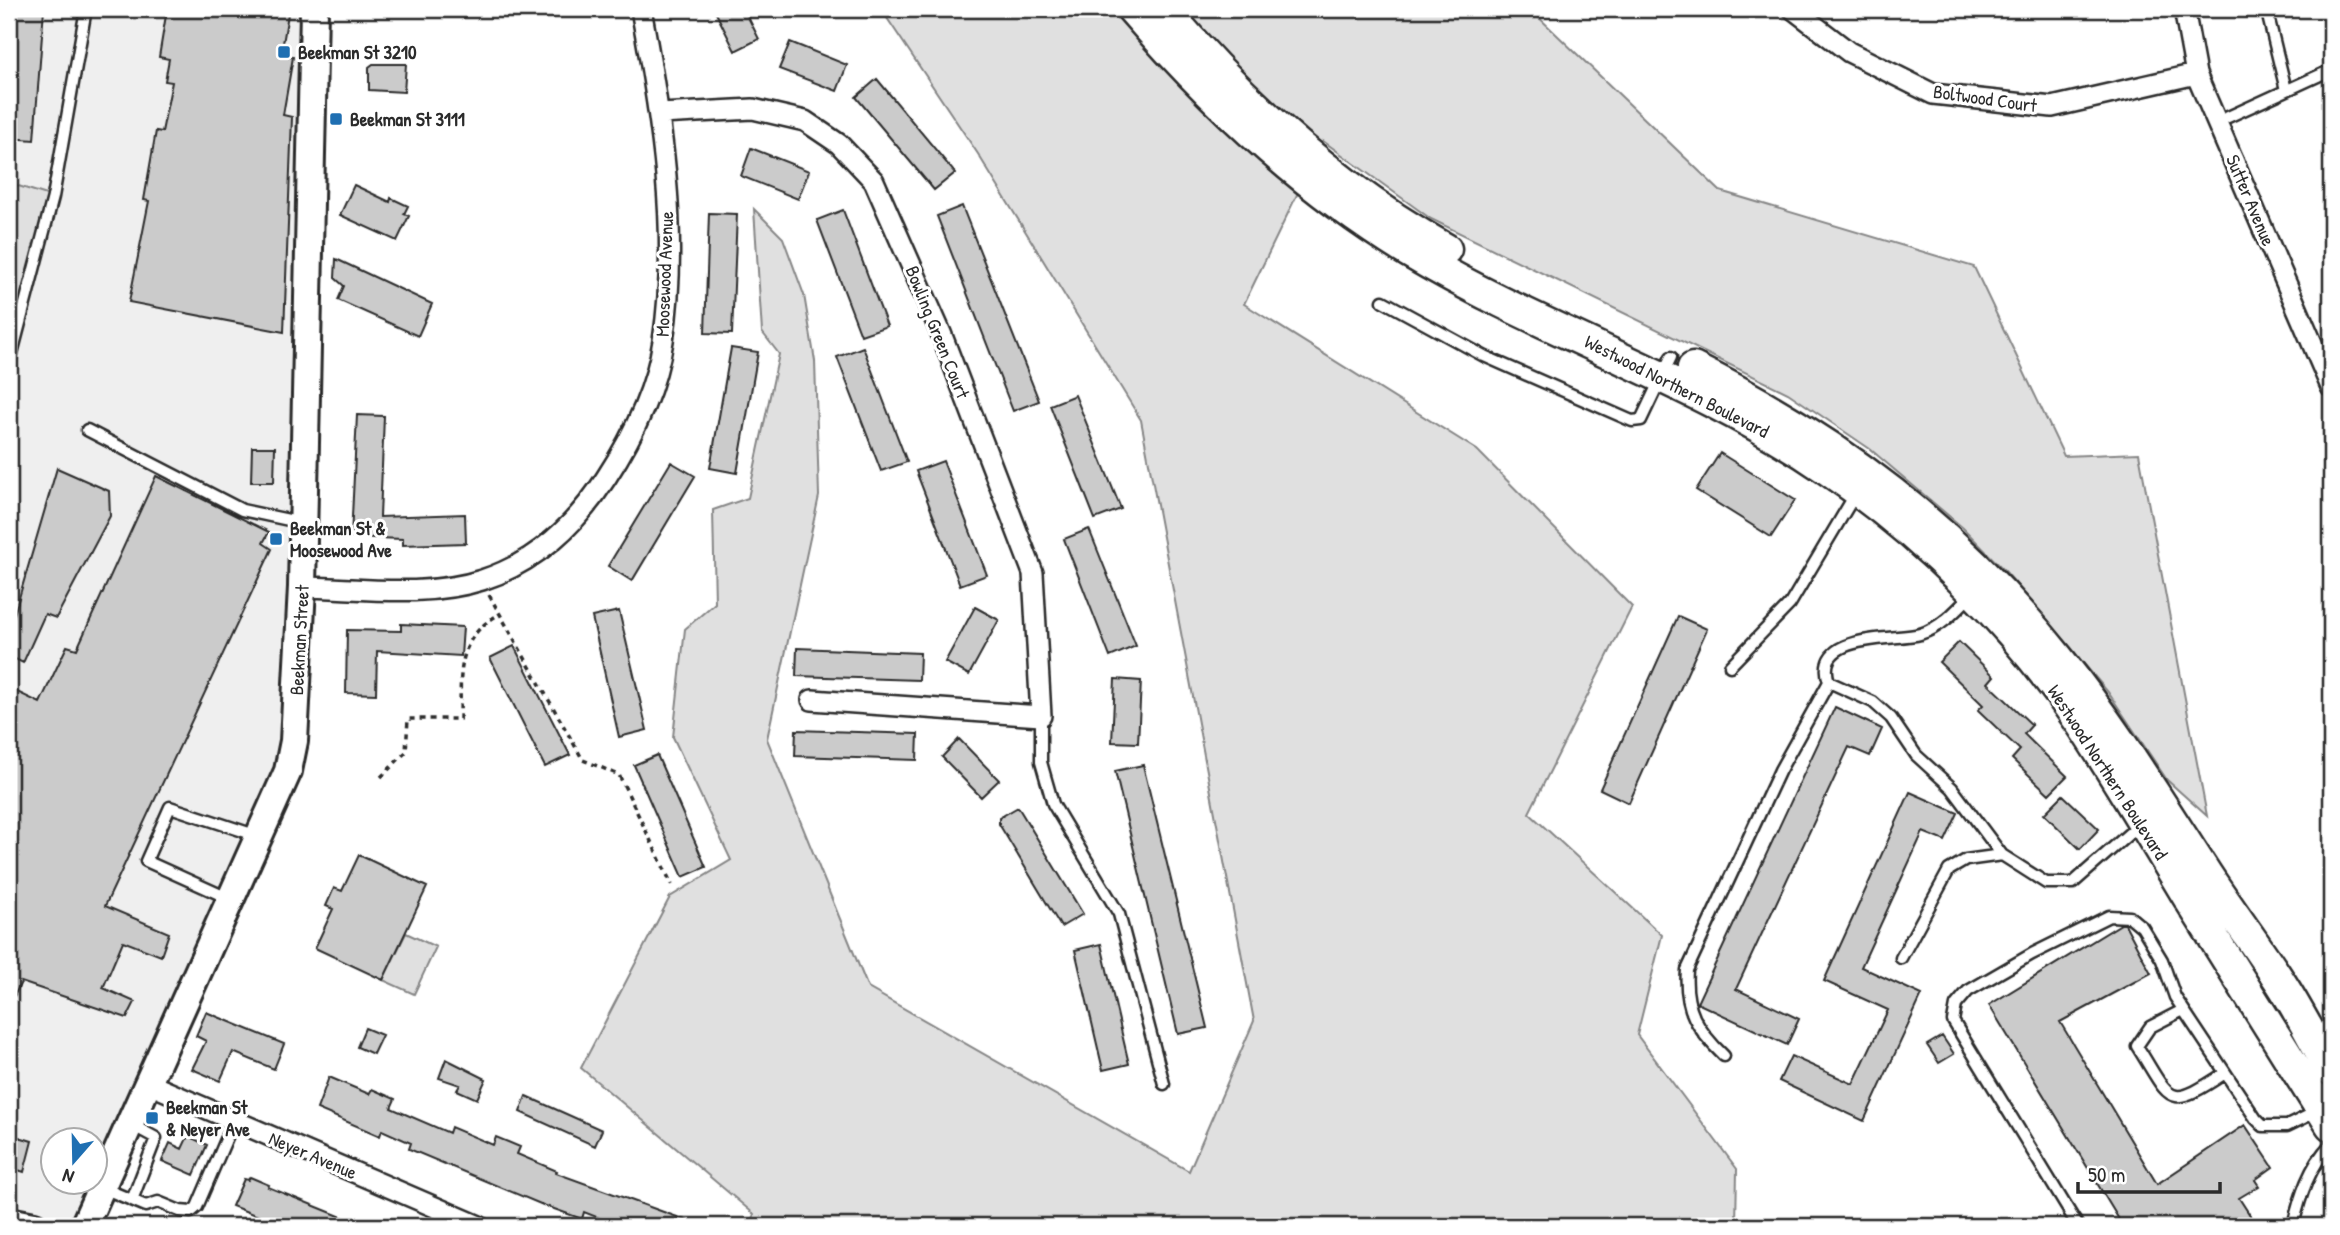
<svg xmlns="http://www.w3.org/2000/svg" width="2340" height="1235" viewBox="0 0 2340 1235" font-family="'Patrick Hand',sans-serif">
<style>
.built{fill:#efefef;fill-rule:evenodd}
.green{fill:#e0e0e0;stroke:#868686;stroke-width:2}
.building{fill:#cbcbcb;stroke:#2b2b2b;stroke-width:2}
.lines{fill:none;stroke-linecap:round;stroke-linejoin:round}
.lane-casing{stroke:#2b2b2b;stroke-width:15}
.street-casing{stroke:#2b2b2b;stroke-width:24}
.secondary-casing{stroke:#2b2b2b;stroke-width:32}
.primary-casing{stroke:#2b2b2b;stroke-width:35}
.path{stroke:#2b2b2b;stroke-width:3.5;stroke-dasharray:5 5;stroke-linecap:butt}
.lane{stroke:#fff;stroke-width:10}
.street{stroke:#fff;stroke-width:19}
.secondary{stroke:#fff;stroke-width:26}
.primary{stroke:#fff;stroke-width:30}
.poi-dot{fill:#1f6fb2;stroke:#fff;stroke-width:2.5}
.labels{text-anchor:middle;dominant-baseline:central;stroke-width:6;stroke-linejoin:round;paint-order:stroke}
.poi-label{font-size:19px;font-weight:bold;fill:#2b2b2b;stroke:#fff;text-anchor:start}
.street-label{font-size:19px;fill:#2b2b2b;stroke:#fff}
</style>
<rect width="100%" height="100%" fill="#fff"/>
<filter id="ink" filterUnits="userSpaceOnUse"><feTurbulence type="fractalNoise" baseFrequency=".0143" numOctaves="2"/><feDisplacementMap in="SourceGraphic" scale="14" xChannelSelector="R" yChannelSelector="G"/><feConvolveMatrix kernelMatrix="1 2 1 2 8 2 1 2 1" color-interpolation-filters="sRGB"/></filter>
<g filter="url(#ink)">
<path class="built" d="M9 9H314L294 741 84 1226H9V365L52 197 9 183ZM52 1140H94V1182H52Z"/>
<path class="green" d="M881 9H1530L1720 191 1974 267 2064 456 2139 453 2207 816 2167 780 2108 692 2005 571 1963 528 1870 449 1788 393 1431 219 1323 141 1244 304 1477 450 1632 607 1529 813 1662 935 1637 1035 1737 1169 1736 1226H750L754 1214 581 1068 670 897 731 860 673 737 685 629 715 603 713 510 748 498 779 354 762 332 754 209 783 238 804 295 815 361 819 496 767 739 868 988 1189 1171 1254 1021 1141 420 978 154Z
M9 183 53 197 9 365Z
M406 933 436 947 414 994 383 980Z"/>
<path class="building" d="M9 9H44L34 140 9 138Z
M167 9H258L288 14 281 55 293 57 283 115 292 117 284 332 129 302 149 201 144 200 156 131 162 132 172 82 165 81 169 59 159 57Z
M714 9H744L759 39 735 51Z
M790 42 847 65 837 91 779 69Z
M373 64H406L404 92 369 90V67Z
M877 79 955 173 934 190 856 97Z
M751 148 809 171 798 199 741 176Z
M354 185 390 202 391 198 408 206 404 214 409 216 397 241 340 215Z
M962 206 1039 401 1013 411 937 216Z
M843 210 887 326 861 335 817 220Z
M709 213 737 214 732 334 705 333Z
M336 259 432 304 418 336 338 300 344 286 335 278Z
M863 347 907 462 881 471 837 357Z
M731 348 758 352 737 473 710 468Z
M1075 395 1121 509 1095 519 1050 405Z
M357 415 384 416 380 517 465 514 466 543 403 545V539L351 537Z
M252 447H275L274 482H251Z
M1720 453 1795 500 1771 537 1696 490Z
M943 461 987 575 960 585 916 471Z
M671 462 695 476 632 581 608 566Z
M57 468 109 491 110 516 56 618 45 614 23 663 9 656V632Z
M156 476 269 532 263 543 272 549 105 906 169 933 161 956 123 941 103 988 135 1002 127 1018 21 982 9 1007V688L40 703 67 646 77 649Z
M1089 529 1136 646 1110 657 1064 539Z
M975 607 999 620 969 675 945 662Z
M619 611 647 730 619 737 592 617Z
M1678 616 1707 629 1629 803 1600 789Z
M401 624 463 627 461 656 377 651 376 694 346 693 347 630 401 631Z
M1959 642 1994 676 1988 683 2032 725 2024 734 2067 776 2049 794 2012 759 2020 750 1978 710 1983 705 1939 662Z
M514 646 570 755 545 767 490 658Z
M797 648 920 653 919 680 796 676Z
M1115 679 1141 681 1138 743 1112 742Z
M1835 707 1882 729 1870 756 1849 747 1736 989 1799 1019 1787 1045 1697 1003Z
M796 730 918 734 917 760 795 756Z
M959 739 999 780 981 797 942 757Z
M657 755 706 867 683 877 634 765Z
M1143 765 1207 1028 1178 1034 1115 771Z
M1910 792 1958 813 1945 841 1923 832 1861 967 1922 995 1864 1121 1779 1081 1791 1056 1853 1084 1888 1010 1824 981Z
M2063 795 2099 829 2080 849 2044 814Z
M1018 807 1083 914 1061 927 999 824V818Z
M359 855 427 887 383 980 315 948 333 909 326 906 334 888 342 891Z
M2121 924H2125L2151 973 2060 1022 2157 1184 2245 1125 2273 1167 2255 1180 2259 1186 2239 1198 2257 1226H2123L1989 1005Z
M1101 944 1129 1064 1103 1070 1075 950Z
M206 1012 284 1044 274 1069 233 1052 220 1081 192 1069 206 1041 196 1036Z
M365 1028 382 1035 373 1054 357 1047Z
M1942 1036 1954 1054 1939 1063 1927 1045Z
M446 1059 486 1079 477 1099 457 1090 460 1085 439 1078Z
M329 1077 369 1094 372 1089 395 1099 391 1108 449 1133 451 1127 493 1145 496 1137 520 1147 517 1154 557 1171 556 1173 702 1226H627L619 1223 617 1225 584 1212 582 1219 543 1205 409 1149 411 1143 382 1130 380 1136 317 1109Z
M526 1096 602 1130 595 1146 520 1112Z
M9 1134 32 1141 24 1172 9 1167Z
M188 1136 207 1145 194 1175 162 1161 170 1143 182 1149Z
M250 1177 269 1185 268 1187 364 1226H284L232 1206 244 1179 248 1180Z"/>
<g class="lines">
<g class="lane-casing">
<path id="lane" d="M2267 12 2286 90
M2217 122 2331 70
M1383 301 1484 356 1632 421 1641 420 1671 357
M9 365 53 197 86 9
M87 430 242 510 303 523
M1972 594C1958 609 1941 628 1920 634 1898 641 1812 631 1829 682L1873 702 1891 718 1916 755 1952 788 2002 855 2046 883H2073L2140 824
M1730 666 1790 604 1856 493
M1041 716V762L1053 804 1119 914 1164 1084
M230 899 146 861 170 807 258 836
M1901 958 1949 870 1966 860 2002 855
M2183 1010 2150 1027 2137 1046C2172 1101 2166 1112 2225 1073
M1724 1056C1697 1030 1684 1009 1687 970L1780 770 1829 682
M130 1124 156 1138 132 1200
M103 1188 146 1206 158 1202 180 1211 191 1212 197 1207 234 1121
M2078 1226 1953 1021 1956 1005 1968 991 2032 954 2109 916 2130 917 2142 927 2162 960 2175 997 2256 1119 2263 1126H2287L2318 1111
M2293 1226C2300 1196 2309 1167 2331 1144"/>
</g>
<g class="street-casing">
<path id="street" d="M1793 9 1849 52 1933 94 2052 107 2196 74
M2184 9 2196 74 2331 387
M660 114 753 109 805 121 839 144 874 181 941 333 1033 573 1041 716 812 700
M302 587C360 588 426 598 482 580 535 563 577 524 606 478 632 438 656 389 663 341 680 232 661 117 641 9
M147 1083 479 1226"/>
</g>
<g class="secondary-casing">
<path id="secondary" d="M9 1221 34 1226
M84 1226 288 771 294 741 302 587 314 9"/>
</g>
<g class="primary-casing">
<path id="primary" d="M1132 9C1212 102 1304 188 1409 252 1544 333 1697 380 1827 469 1926 536 2015 626 2082 725 2119 781 2153 839 2188 897 2235 973 2284 1049 2331 1125
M1164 9C1244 103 1338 189 1446 249
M1693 368C1838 440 1957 531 2059 659 2112 725 2157 798 2203 869 2228 908 2256 944 2281 983 2299 1011 2314 1041 2331 1070"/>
</g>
<path class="path" d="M489 595 583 760 619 775 672 885
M381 777 406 752 408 719H460C461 674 455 638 500 614"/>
<use href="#lane" class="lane"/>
<use href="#street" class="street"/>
<use href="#secondary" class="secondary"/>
<use href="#primary" class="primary"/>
</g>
</g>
<g class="poi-dot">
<rect x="277" y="45" width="14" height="14" rx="3.5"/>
<rect x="329" y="112" width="14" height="14" rx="3.5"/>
<rect x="269" y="532" width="14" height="14" rx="3.5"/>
<rect x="145" y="1111" width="14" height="14" rx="3.5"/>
</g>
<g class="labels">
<g class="poi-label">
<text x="298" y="52">Beekman St 3210</text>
<text x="350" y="119">Beekman St 3111</text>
<text x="290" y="528">Beekman St &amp;<tspan x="290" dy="22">Moosewood Ave</tspan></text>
<text x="166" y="1107">Beekman St<tspan x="166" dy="22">&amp; Neyer Ave</tspan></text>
</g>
<g class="street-label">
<text transform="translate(1985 98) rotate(8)">Boltwood Court</text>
<text transform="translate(2251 200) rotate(67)">Sutter Avenue</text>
<text transform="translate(664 274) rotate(-88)">Moosewood Avenue</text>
<text transform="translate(938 332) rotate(68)">Bowling Green Court</text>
<text transform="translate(1677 386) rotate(27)">Westwood Northern Boulevard</text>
<text transform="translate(299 640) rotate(-87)">Beekman Street</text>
<text transform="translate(2108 772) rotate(57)">Westwood Northern Boulevard</text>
<text transform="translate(313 1155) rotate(23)">Neyer Avenue</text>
</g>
</g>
<rect width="2340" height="1235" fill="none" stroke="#fff" stroke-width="35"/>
<rect x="18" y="18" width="2305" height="1200" fill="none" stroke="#2b2b2b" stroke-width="2.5" filter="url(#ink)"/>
<g transform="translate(74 1161) rotate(200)"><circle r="33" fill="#ffffff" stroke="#aaaaaa" stroke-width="2"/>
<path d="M0-5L12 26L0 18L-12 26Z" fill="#1f6fb2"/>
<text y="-10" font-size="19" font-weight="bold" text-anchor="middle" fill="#2b2b2b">N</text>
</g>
<path d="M2078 1182v10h142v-10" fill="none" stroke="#2b2b2b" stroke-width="3.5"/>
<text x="2088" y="1182" font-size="21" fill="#2b2b2b" stroke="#ffffff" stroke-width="5" paint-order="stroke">50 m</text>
</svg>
